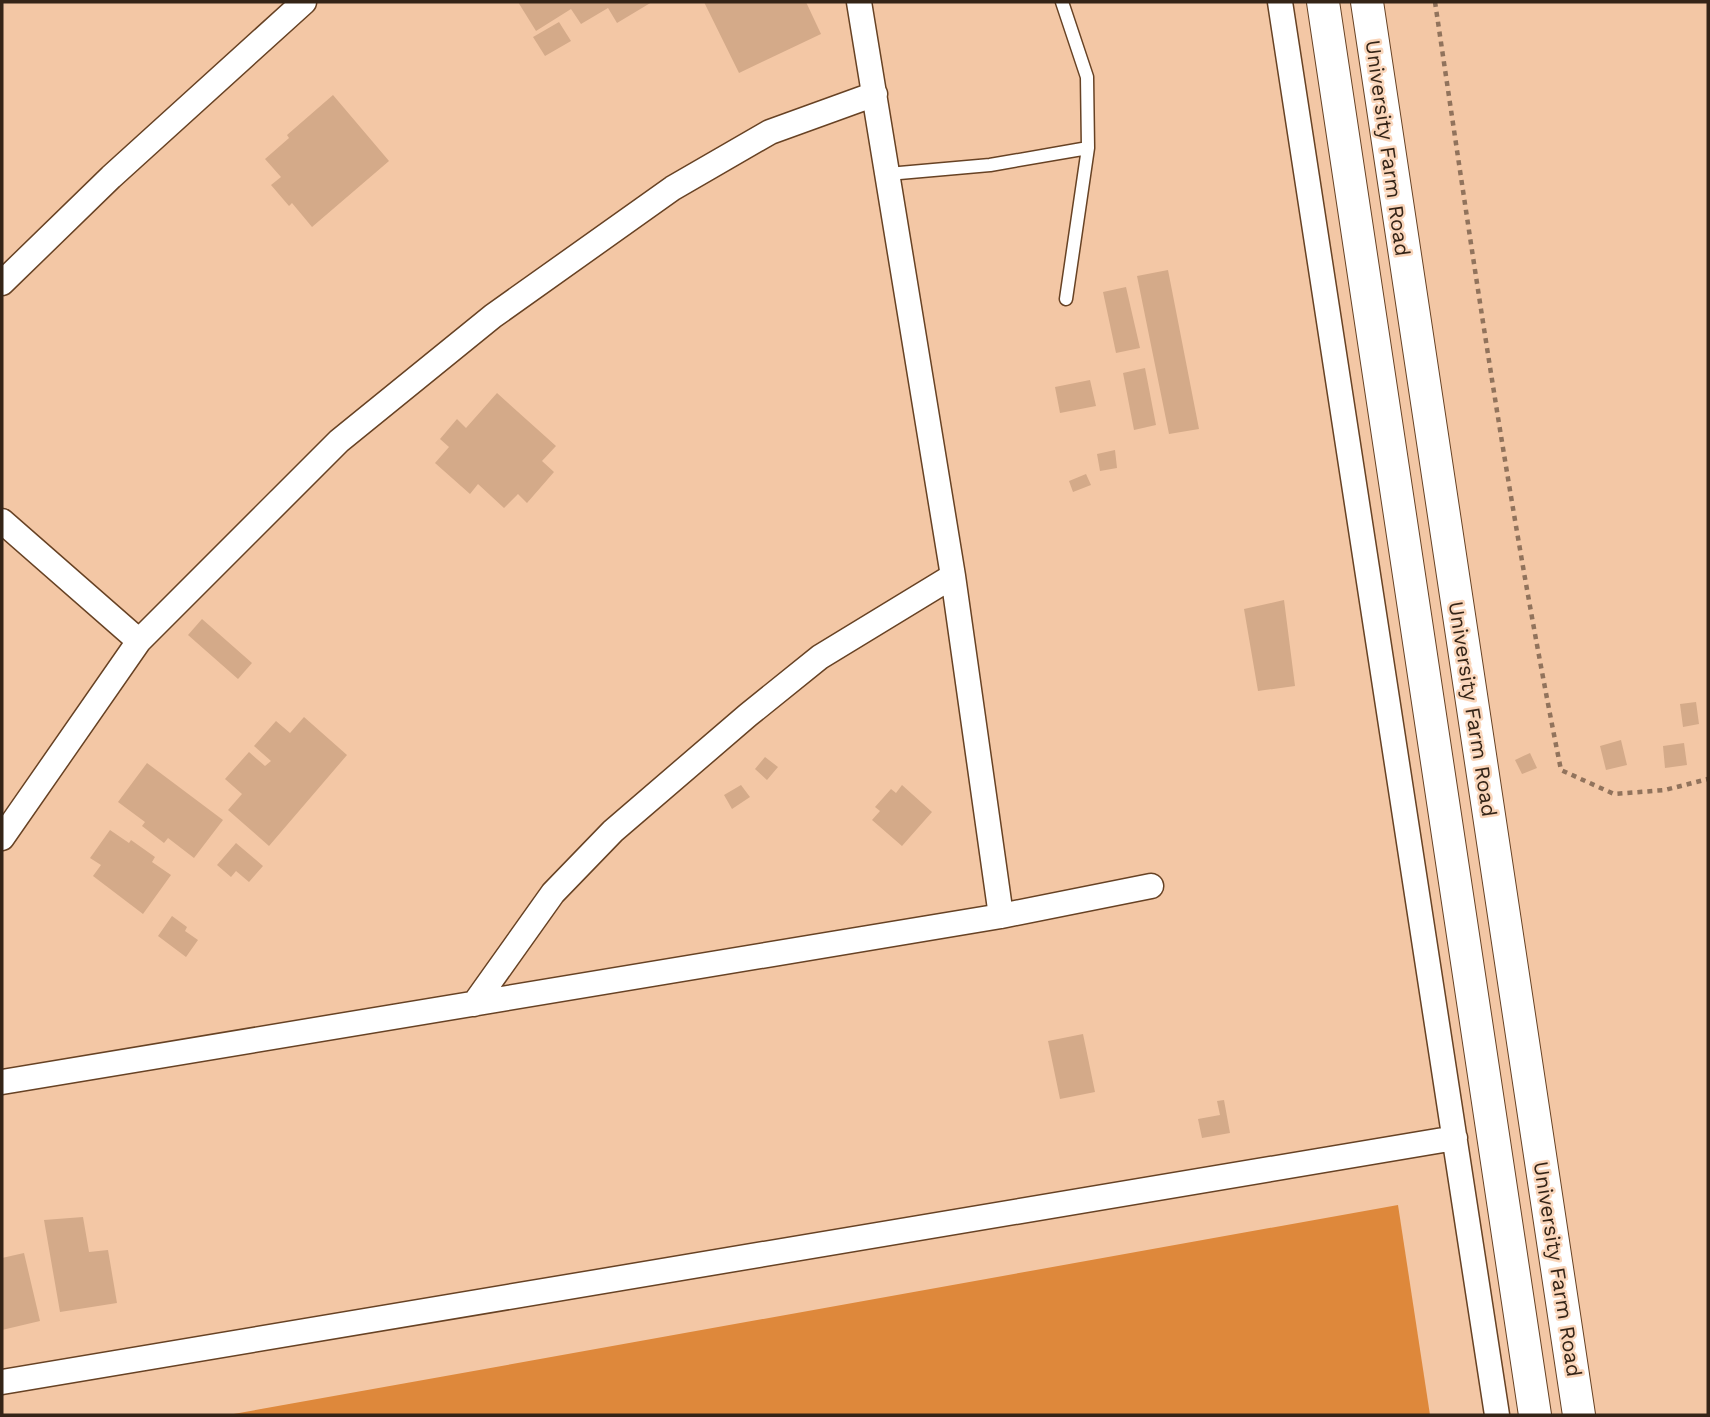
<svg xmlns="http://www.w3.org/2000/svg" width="1710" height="1417" viewBox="0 0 1710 1417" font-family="'Work Sans',sans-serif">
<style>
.green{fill:#de883b}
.building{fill:#d4aa89}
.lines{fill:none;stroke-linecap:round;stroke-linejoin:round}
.service-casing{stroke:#674224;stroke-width:15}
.minor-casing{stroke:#674224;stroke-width:27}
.tertiary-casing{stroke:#674224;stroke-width:34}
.path{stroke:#91735c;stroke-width:4.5;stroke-dasharray:5 5;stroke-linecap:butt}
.service{stroke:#fff;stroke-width:12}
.minor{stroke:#fff;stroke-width:24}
.tertiary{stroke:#fff;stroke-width:32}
.labels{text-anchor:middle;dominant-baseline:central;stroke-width:5;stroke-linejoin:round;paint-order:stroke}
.street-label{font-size:21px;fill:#342417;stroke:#fad6bb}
</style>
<rect width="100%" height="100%" fill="#f3c7a5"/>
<path class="green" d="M1398 1205 1430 1415H228Z"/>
<path class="building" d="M518 2H652L617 23 608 8 581 24 571 9 536 31Z
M704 2H806L821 34 739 73Z
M559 22 571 41 545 56 533 37Z
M333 95 389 161 312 227 292 203 289 206 271 185 281 177 265 159 289 138 287 135Z
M1168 270 1199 429 1169 434 1137 276Z
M1126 287 1140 348 1116 353 1103 292Z
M1145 368 1156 425 1134 430 1123 373Z
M1090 380 1096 406 1060 413 1055 387Z
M497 393 556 446 542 461 554 472 527 503 518 494 504 508 478 484 470 494 435 463 449 447 440 439 457 419 466 428Z
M1115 450 1117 468 1100 471 1097 454Z
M1086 474 1091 485 1073 492 1069 481Z
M1284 600 1295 686 1258 691 1244 609Z
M202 619 252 663 238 679 188 635Z
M1696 702 1699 724 1683 727 1680 704Z
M304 717 347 755 269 846 228 810 242 794 225 779 249 752 265 766 271 761 254 746 276 721 290 733Z
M1621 740 1627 765 1606 770 1600 746Z
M1684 743 1687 765 1665 768 1663 746Z
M1530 753 1537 768 1522 774 1515 760Z
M765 757 778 767 767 780 755 769Z
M147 763 223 820 194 858 168 838 164 843 142 826 145 822 118 802Z
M741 785 750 797 732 809 724 795Z
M902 785 932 812 902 846 872 820 880 811 875 807 891 789 896 793Z
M110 830 129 843 131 840 155 857 152 862 171 875 143 914 93 876 101 865 90 858Z
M236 843 263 866 249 882 236 871 231 877 217 865Z
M172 916 187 927 185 931 198 940 186 957 158 936Z
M1083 1034 1095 1092 1060 1099 1048 1041Z
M1224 1100 1230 1133 1202 1138 1198 1119 1220 1115 1217 1101Z
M83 1217 89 1252 108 1250 117 1303 60 1312 44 1220Z
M24 1253 40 1321 2 1330V1258Z"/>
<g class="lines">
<g class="service-casing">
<path id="service" d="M1062 2 1087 77 1088 148 1066 299
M888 174 990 165 1088 148"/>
</g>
<g class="minor-casing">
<path id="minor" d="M859 2 953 576 1001 916
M1280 2 1497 1415
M2 283 111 177 304 2
M2 521 139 641
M2 838 139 641 339 441 493 316 673 188 770 132 875 94
M474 1004 553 893 613 831 748 715 820 657 953 576
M2 1082 1001 916 1151 886
M2 1382 1455 1138"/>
</g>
<g class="tertiary-casing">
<path id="tertiary" d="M1323 2 1535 1415
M1367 2 1579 1415"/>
</g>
<path class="path" d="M1435 2C1473 258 1510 516 1561 770L1614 794 1665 790 1708 779"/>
<use href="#service" class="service"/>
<use href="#minor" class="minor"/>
<use href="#tertiary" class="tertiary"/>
</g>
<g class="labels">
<g class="street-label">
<text transform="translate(1388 148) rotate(82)">University Farm Road</text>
<text transform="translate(1473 709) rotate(81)">University Farm Road</text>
<text transform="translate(1558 1269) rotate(81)">University Farm Road</text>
</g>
</g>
<rect width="1710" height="1417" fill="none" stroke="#342417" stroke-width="7"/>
</svg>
